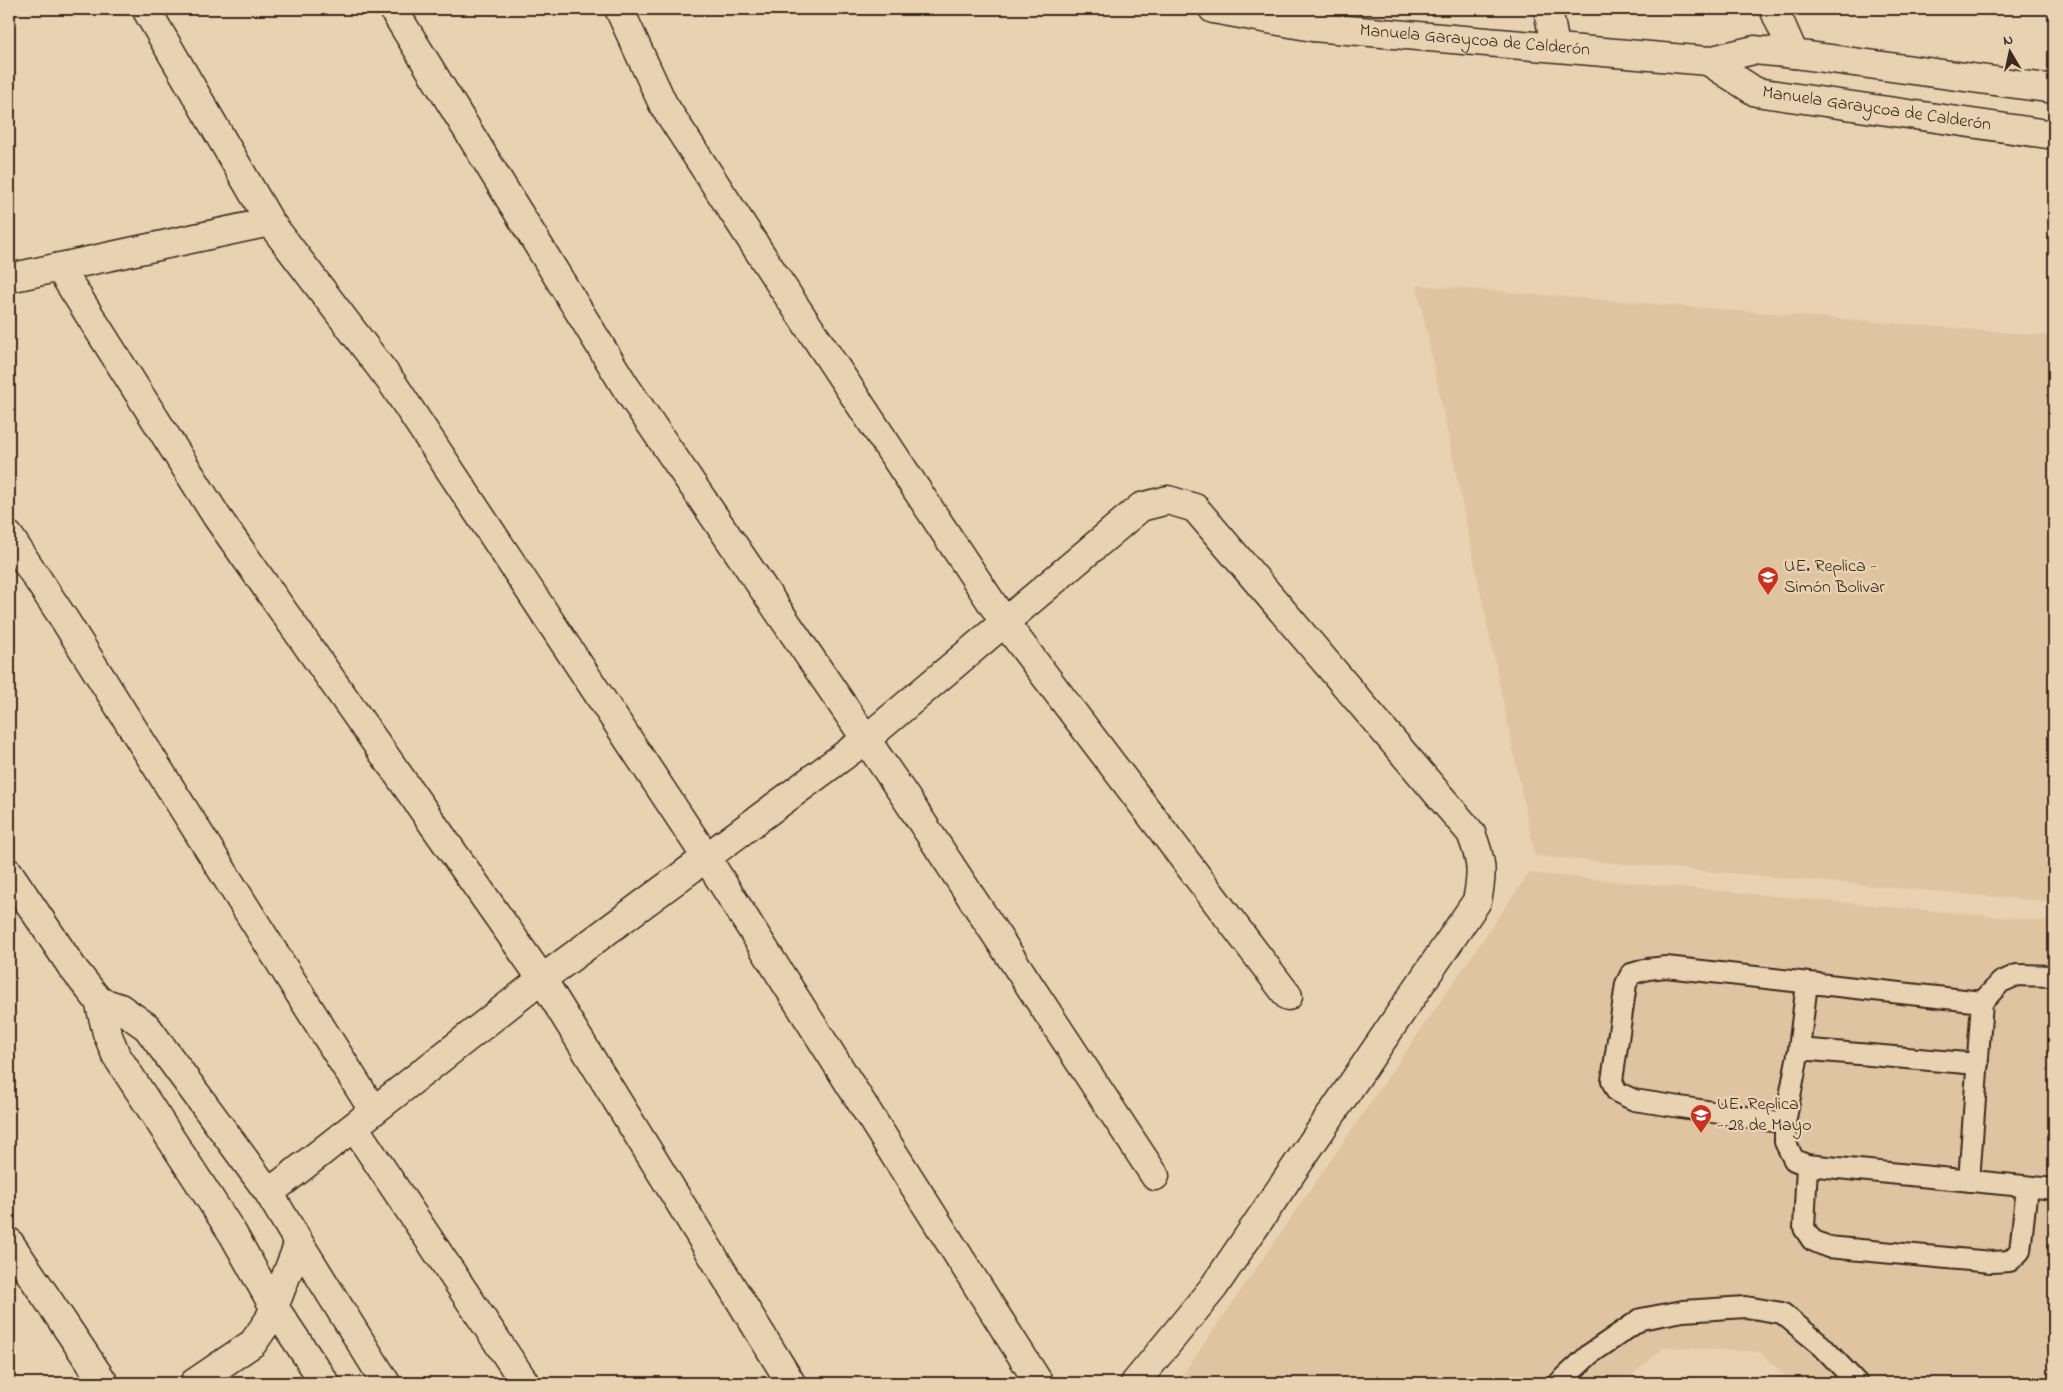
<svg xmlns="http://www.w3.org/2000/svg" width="2063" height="1392" viewBox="0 0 2063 1392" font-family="'Indie Flower',sans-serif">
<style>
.built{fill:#dfc4a1}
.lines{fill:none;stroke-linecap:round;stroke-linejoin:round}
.service-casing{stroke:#3b2a1e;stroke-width:24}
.minor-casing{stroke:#3b2a1e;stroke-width:31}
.tertiary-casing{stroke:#3b2a1e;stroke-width:31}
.service{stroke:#e8d2b1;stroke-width:20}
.minor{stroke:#e8d2b1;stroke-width:28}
.tertiary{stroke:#e8d2b1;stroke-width:28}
.labels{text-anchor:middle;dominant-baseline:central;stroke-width:5;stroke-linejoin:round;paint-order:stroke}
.street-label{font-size:18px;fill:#3b2a1e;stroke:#e8d2b1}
.poi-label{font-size:18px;fill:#3b2a1e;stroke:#e8d2b1;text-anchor:start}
</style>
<rect width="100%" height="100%" fill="#e8d2b1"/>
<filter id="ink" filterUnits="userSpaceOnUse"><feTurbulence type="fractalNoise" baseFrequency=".02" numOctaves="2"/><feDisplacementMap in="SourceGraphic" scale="10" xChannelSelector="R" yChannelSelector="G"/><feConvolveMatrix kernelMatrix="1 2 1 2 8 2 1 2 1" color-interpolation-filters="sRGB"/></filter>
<g filter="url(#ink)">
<path class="built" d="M1417 285 2054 336V902L1535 856Z
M1529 873 2054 922V1383H1793L1760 1352 1665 1347 1622 1383H1177Z"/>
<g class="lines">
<g class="service-casing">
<path id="service" d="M1982 1002 2001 982 2017 975 2054 976
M1799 1049 1978 1064
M1785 1123 1799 1049 1807 983
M1807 1165 1804 1228 1812 1240 1828 1247 1991 1262 2010 1261 2020 1251 2027 1187
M1969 1181 1982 1002 1666 967 1648 969 1631 974 1626 984 1612 1081 1617 1092 1634 1100 1785 1123V1142L1794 1160 1807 1165 2054 1189
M1559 1383 1590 1354 1641 1319 1683 1311 1746 1307 1782 1313 1822 1346 1857 1383"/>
</g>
<g class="minor-casing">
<path id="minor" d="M146 9 270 222 393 384 706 857 1039 1383
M393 9 625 386 906 798 1155 1176
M619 9 663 104 777 279 1005 623 1288 996
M1311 9 1313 27
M1548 9 1555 46
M1774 9 1794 54
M59 267 217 517 542 979 791 1383
M9 278 270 222
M9 536 64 619 373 1110
M9 873 72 967 99 1001 120 1008 147 1027 269 1193
M99 1001 107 1033 116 1055 233 1234 274 1307 325 1383
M354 1127 525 1383
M9 1242 104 1383
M299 1243 386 1383
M194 1383 253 1343 269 1320 299 1243 269 1193 542 979 865 740 1141 507 1168 500 1195 508 1471 833C1482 861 1483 872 1477 901L1213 1288 1135 1383"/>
</g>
<g class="tertiary-casing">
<g id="tertiary">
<path id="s1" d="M1213 9 1313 27 1708 61 1754 50 1794 54 2054 89"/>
<path id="s2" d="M1708 61 1756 92 2054 135"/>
</g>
</g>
<use href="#service" class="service"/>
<use href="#minor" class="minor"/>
<use href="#tertiary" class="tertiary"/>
</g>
</g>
<defs>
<g id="school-pin" transform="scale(1.125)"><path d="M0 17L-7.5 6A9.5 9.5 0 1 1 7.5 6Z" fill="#c8321e" stroke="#e8d2b1"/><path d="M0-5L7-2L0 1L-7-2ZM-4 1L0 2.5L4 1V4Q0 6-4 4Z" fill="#fff"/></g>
</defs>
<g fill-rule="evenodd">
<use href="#school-pin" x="1768" y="577"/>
<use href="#school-pin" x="1701" y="1115"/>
</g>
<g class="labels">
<g class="street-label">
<text stroke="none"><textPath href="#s1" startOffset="264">Manuela Garaycoa de Calderón</textPath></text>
<text stroke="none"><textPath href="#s2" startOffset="179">Manuela Garaycoa de Calderón</textPath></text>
</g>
<g class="poi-label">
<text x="1784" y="567">UE. Replica -<tspan x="1784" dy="21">Simón Bolivar</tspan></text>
<text x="1717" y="1105">UE. Replica<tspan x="1717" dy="21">- 28 de Mayo</tspan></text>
</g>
</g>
<rect width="2063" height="1392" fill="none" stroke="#e8d2b1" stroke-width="30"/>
<rect x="15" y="15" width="2033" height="1362" fill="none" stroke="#3b2a1e" stroke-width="2" filter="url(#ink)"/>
<g transform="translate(2010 52) rotate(351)" stroke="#e8d2b1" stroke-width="4" paint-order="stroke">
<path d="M0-4L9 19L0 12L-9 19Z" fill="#3b2a1e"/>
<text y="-8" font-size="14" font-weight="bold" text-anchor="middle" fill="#3b2a1e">N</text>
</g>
</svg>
